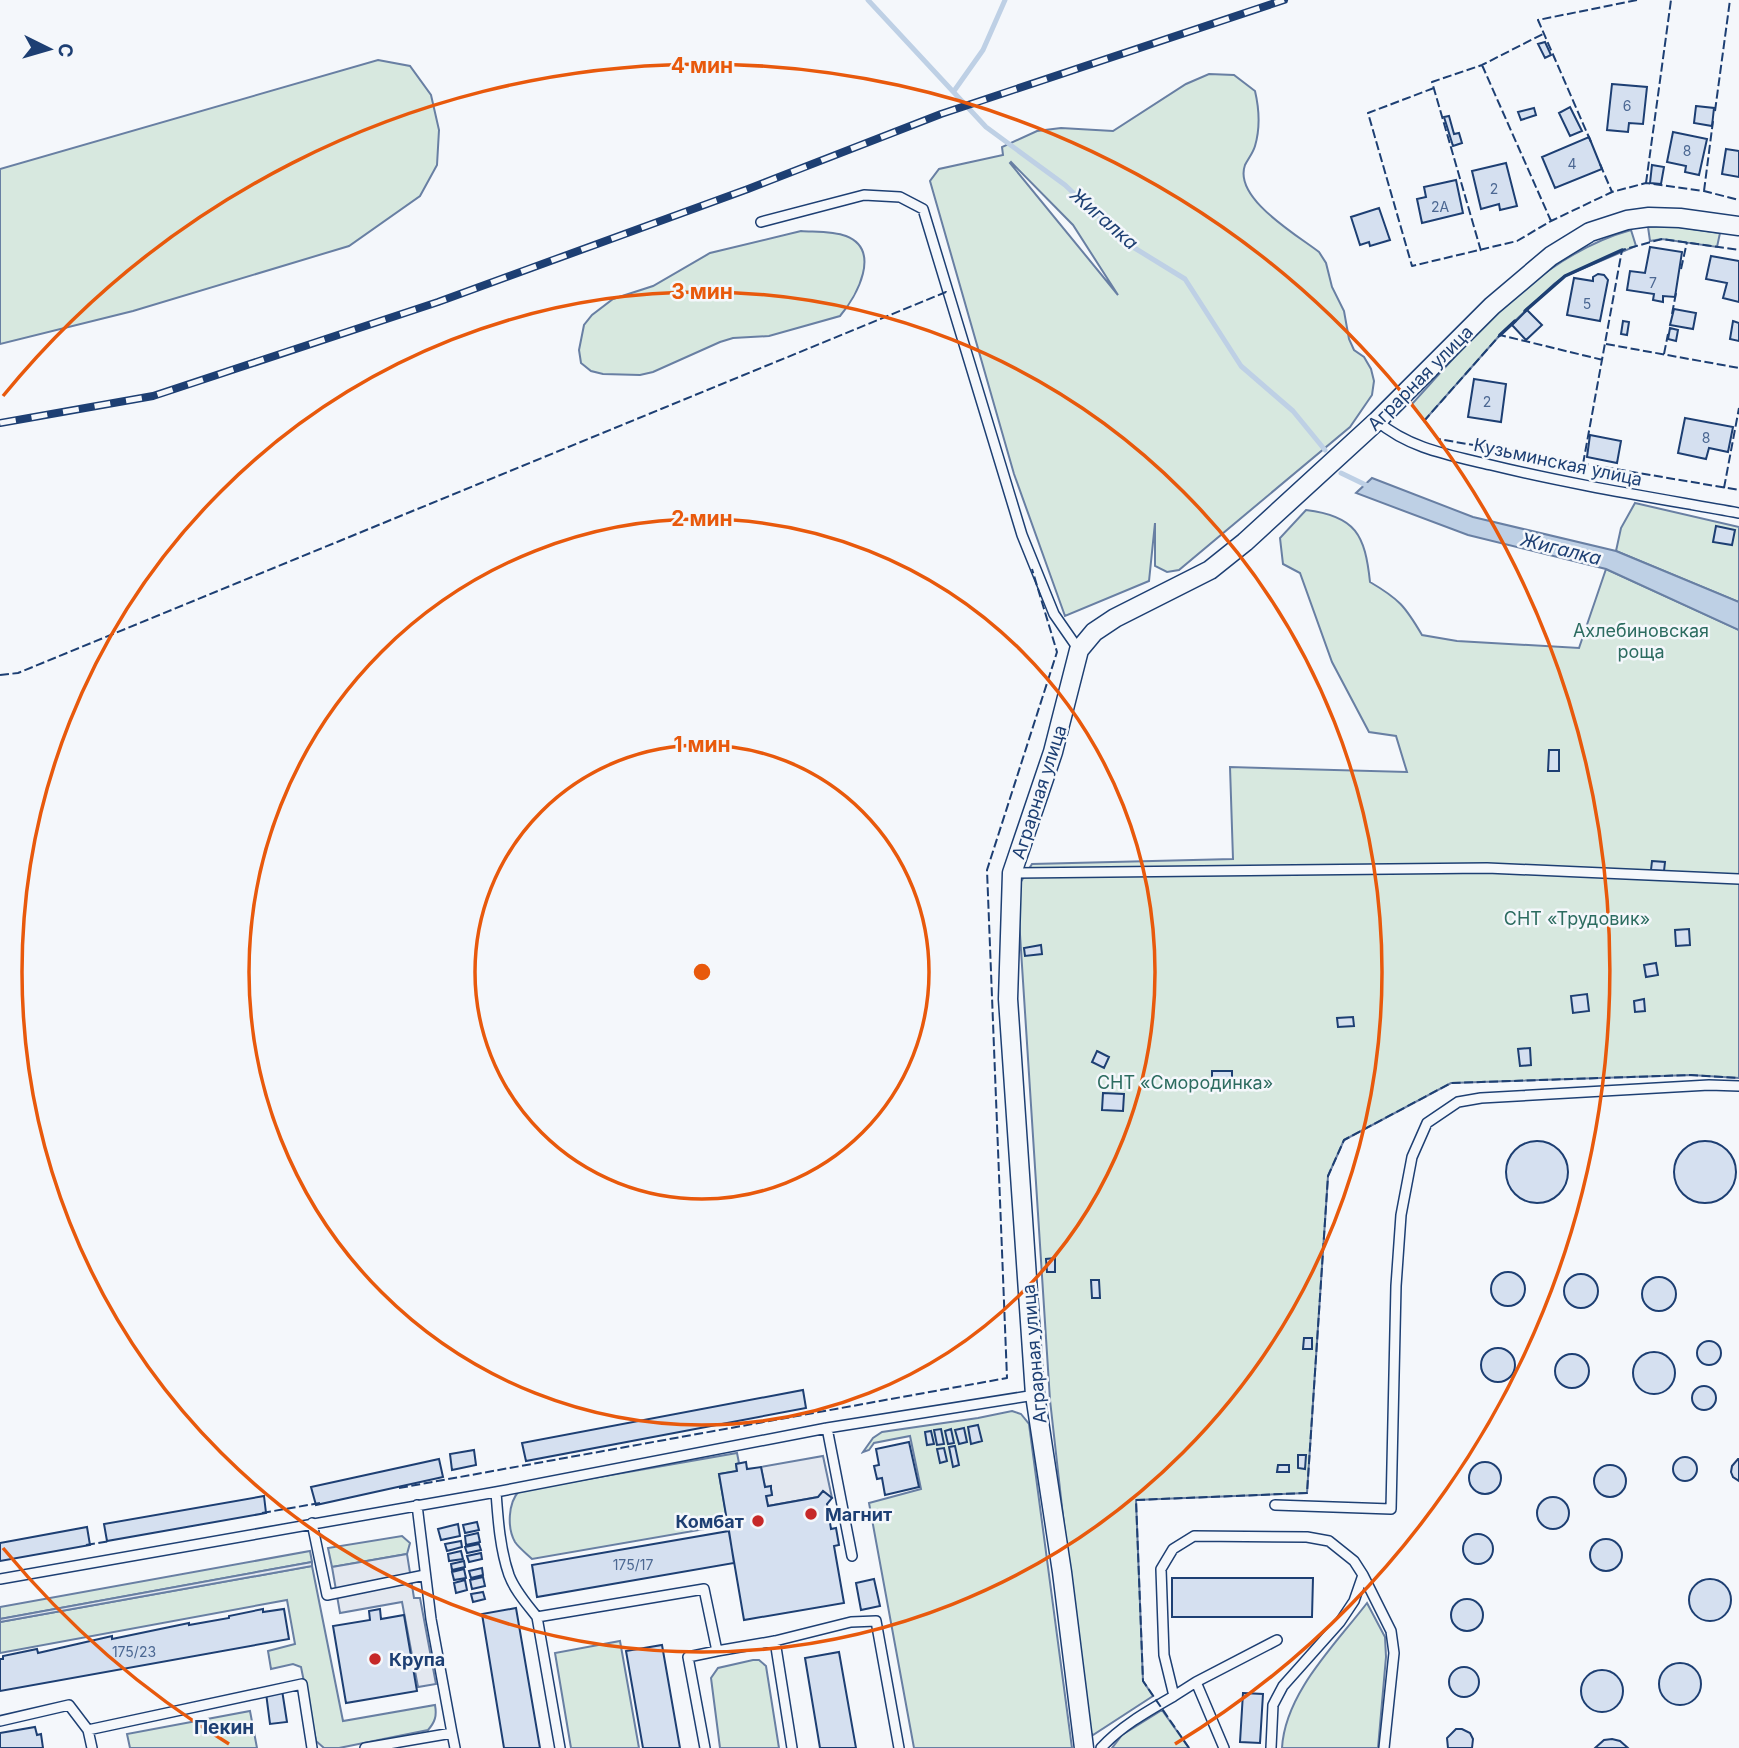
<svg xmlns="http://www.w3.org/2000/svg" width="1739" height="1748" viewBox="0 0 1739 1748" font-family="Inter,sans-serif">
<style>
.green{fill:#d7e8df;stroke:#687fa3;stroke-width:2;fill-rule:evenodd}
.parking{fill:#e3e8f0;stroke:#687fa3;stroke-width:2}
.water{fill:#bed0e5;stroke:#687fa3;stroke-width:2}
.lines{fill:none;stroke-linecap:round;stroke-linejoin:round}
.stream{stroke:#bed0e5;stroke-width:5}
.building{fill:#d5e0f0;stroke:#1d3f73;stroke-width:2}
.service-casing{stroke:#1d3f73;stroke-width:12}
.minor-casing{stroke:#1d3f73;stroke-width:21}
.service{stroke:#f4f7fb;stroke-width:9}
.minor{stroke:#f4f7fb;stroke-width:18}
.rail-casing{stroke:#1d3f73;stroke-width:8}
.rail{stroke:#f4f7fb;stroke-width:5;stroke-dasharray:16;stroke-linecap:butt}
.fence{stroke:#1d3f73;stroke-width:2;stroke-dasharray:9 3.5;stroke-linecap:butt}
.wall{stroke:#1d3f73;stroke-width:3.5}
.ring{fill:none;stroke:#e8590c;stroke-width:3.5}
.poi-dot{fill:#c62828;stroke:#f4f7fb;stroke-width:2.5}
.labels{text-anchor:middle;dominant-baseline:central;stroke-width:5;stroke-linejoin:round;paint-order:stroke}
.number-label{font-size:14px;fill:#4b6792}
.street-label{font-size:18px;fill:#1d3f73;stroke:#f4f7fb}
.park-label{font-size:18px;fill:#2c6c60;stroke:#f4f7fb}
.poi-label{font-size:18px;font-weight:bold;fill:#1d3f73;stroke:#f4f7fb;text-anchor:start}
.water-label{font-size:19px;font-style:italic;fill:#1d3f73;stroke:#f4f7fb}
.neighbourhood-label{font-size:19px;font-weight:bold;fill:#1d3f73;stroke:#f4f7fb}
.centre{fill:#e8590c;stroke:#f4f7fb;stroke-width:3.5}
.ring-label{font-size:21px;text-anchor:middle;font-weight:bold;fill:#e8590c;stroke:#f4f7fb;stroke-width:5;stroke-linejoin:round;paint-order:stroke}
</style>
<rect width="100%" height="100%" fill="#f4f7fb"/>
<path class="green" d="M378 60 410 66 431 95 439 130 437 165 420 196 349 246 133 311 0 344V169Z
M1209 74 1234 75 1255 91C1259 108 1260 129 1255 146 1253 153 1248 159 1245 165 1233 198 1297 235 1319 252L1326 263 1332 287 1344 311 1349 339 1354 350 1364 357 1371 369 1374 381 1372 395 1350 427 1179 570 1167 572 1155 566V523L1149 581 1065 616 1014 474 930 181 939 169 1003 155 1002 147 1037 131 1061 128 1113 131 1186 84ZM1011 162 1073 225 1118 295 1010 163Z
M1672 226 1720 233 1717 247 1662 239 1650 241 1648 227Z
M1631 230 1636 246 1565 276 1554 284 1500 335 1424 421 1412 404C1474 336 1540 255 1631 230Z
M801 231C815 232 833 231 846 236 882 250 857 296 840 316L769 336 733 338 720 342 653 372 640 375 603 374 591 371 581 363 579 350 584 325 592 315 613 299 653 286 710 253Z
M1635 503 1739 527V602L1616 551 1621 528Z
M1306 510C1356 516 1365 535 1370 582 1399 599 1405 606 1422 635L1457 641 1579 648 1606 569 1739 630V1078L1691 1075 1451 1083 1344 1140 1328 1176 1307 1493 1136 1500 1143 1681 1153 1696 1093 1735 1087 1730 1050 1400 1017 888 1032 864 1233 859 1230 767 1407 772 1396 736 1369 732 1332 662 1300 573 1283 564 1280 538Z
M1012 1411 1021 1414 1029 1424 1072 1748H914L869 1503 921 1489 910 1436 874 1443 869 1450 863 1452 873 1438 882 1432 978 1418Z
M737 1453 739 1463 736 1464 737 1471 719 1474 728 1525 532 1559C527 1554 519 1548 515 1542 507 1528 508 1503 519 1491Z
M402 1536 410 1543 407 1554 332 1567 328 1548Z
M310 1551 312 1562 0 1619V1607Z
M312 1566 343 1721 435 1705C437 1716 435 1722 428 1730L339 1748H324L316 1741 301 1667 293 1664 271 1669 268 1651 295 1644 287 1600 0 1653V1622Z
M1367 1603 1385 1637 1386 1657 1378 1748H1282C1285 1693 1335 1645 1367 1603Z
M620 1641 639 1748H571L555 1653Z
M753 1660H759L766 1666 779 1748H720L711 1678 718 1668Z
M1162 1710 1189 1748H1112L1122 1735Z
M250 1711 257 1748H130L127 1734Z"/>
<path class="parking" d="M823 1456 832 1498 818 1497 768 1506 766 1496 772 1495 771 1489 770 1487H765L761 1467Z
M407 1554 414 1598H420L436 1684 418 1687 402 1602 340 1613 332 1567Z
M312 1562V1566L0 1622V1619Z"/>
<path class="water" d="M1372 478 1473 517 1616 551 1739 602V630L1606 569 1468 535 1356 493Z"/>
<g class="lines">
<path class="stream" d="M868 0 986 127 1065 185 1128 244 1185 279 1241 366 1293 411 1325 450
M954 91 983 50 1005 0
M1341 473 1370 487"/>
</g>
<path class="building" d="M1545 42 1551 55 1545 58 1538 44Z
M1612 84 1647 87 1643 124 1629 123 1628 132 1607 130Z
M1696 106 1714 108 1712 126 1694 123Z
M1570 107 1582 131 1570 136 1559 113Z
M1534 108 1536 115 1521 120 1518 112Z
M1449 116 1454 134 1459 133 1462 143 1453 146 1444 117Z
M1673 132 1707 139 1699 175 1685 172 1686 166 1667 162Z
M1589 137 1602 169 1555 188 1542 157Z
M1726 149 1739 151V177L1722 174Z
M1506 163 1517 206 1500 210 1499 204 1481 209 1472 171Z
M1652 165 1664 167 1661 184 1650 183Z
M1456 180 1463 213 1422 223 1417 199 1426 197 1424 187Z
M1379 208 1390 240 1370 246 1369 242 1360 245 1351 217Z
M1650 247 1682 252 1675 297 1663 296V302L1653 300 1654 294 1627 290 1630 271 1645 273Z
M1711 256 1739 261V302L1723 298 1727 283 1706 279Z
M1598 274 1604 275 1608 280 1600 321 1567 315 1574 278 1593 281V277Z
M1674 309 1696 313 1693 329 1670 325Z
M1527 310 1542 325 1526 340 1512 325Z
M1623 321 1629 322 1627 335 1621 334Z
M1733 321 1739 323V341L1730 339Z
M1670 328 1678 330 1676 341 1668 339Z
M1474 379 1506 384 1501 422 1468 417Z
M1685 418 1733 427 1728 452 1709 448 1706 459 1678 453Z
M1590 435 1621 441 1617 463 1587 457Z
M1716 526 1735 530 1732 545 1713 542Z
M1549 750H1559V771H1548Z
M1652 861 1665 862 1664 871 1651 870Z
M1689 929 1690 945 1676 946 1675 930Z
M1041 945 1042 954 1025 956 1024 948Z
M1656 963 1658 975 1646 977 1644 965Z
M1587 994 1589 1011 1573 1013 1571 996Z
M1644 999 1645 1011 1635 1012 1634 1001Z
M1353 1017 1354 1026 1338 1027 1337 1018Z
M1530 1048 1531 1065 1520 1066 1518 1049Z
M1097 1051 1109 1057 1104 1068 1092 1062Z
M1212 1071H1232V1080H1212Z
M1103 1093 1124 1094 1123 1111 1102 1110Z
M1506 1172a31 31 0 1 1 62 0a31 31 0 1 1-62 0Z
M1674 1172a31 31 0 1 1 62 0a31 31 0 1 1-62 0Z
M1055 1258V1272H1047L1046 1259Z
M1491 1289a17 17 0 1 1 34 0a17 17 0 1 1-34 0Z
M1564 1291a17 17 0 1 1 34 0a17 17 0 1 1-34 0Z
M1642 1294a17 17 0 1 1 34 0a17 17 0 1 1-34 0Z
M1091 1280H1099L1100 1298H1092Z
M1304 1338H1312V1349H1303Z
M1697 1353a12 12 0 1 1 24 0a12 12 0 1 1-24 0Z
M1481 1365a17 17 0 1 1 34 0a17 17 0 1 1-34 0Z
M1633 1373a21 21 0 1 1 42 0a21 21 0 1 1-42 0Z
M1555 1371a17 17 0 1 1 34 0a17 17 0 1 1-34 0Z
M1692 1398a12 12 0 1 1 24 0a12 12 0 1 1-24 0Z
M803 1390 806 1408 526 1461 522 1443Z
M978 1425 982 1441 971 1444 968 1427Z
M964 1428 967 1442 959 1444 955 1430Z
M941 1429 944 1444 937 1445 934 1430Z
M951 1429 954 1443 948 1444 945 1431Z
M931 1431 934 1444 927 1445 925 1432Z
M909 1442 919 1487 885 1495 882 1478 877 1479 874 1466 879 1465 876 1449Z
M955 1446 959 1465 953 1467 949 1447Z
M944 1448 947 1461 940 1463 937 1449Z
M474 1450 476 1465 452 1470 450 1454Z
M1298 1455H1306L1305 1469 1298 1468Z
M1673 1469a12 12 0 1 1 24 0a12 12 0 1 1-24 0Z
M439 1459 443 1477 316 1505 311 1487Z
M1738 1459H1739V1481L1733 1477 1731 1472 1732 1466Z
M746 1462 747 1469 761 1467 765 1487 771 1486V1489L772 1495 766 1496 768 1506 818 1497 823 1491 832 1498 827 1504 831 1529 836 1528 839 1545 834 1546 844 1603 744 1620 719 1474 737 1471 736 1464Z
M1469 1478a16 16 0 1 1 32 0a16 16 0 1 1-32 0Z
M1594 1481a16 16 0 1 1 32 0a16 16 0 1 1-32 0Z
M1278 1465H1289V1472H1277Z
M264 1496 266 1513 107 1541 104 1524Z
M1537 1513a16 16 0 1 1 32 0a16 16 0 1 1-32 0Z
M477 1522 479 1530 465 1533 463 1525Z
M458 1524 460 1536 441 1540 438 1529Z
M87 1527 90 1545 0 1561V1543Z
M729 1531 734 1563 537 1597 532 1565Z
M478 1533 480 1542 466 1545 465 1536Z
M1463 1549a15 15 0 1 1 30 0a15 15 0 1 1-30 0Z
M1590 1555a16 16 0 1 1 32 0a16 16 0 1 1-32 0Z
M461 1541 462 1547 447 1551 445 1544Z
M479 1544 481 1550 467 1553 465 1547Z
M461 1551 463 1559 449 1561 448 1554Z
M481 1553 482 1559 469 1562 467 1556Z
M464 1561 465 1567 452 1570 451 1564Z
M482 1568 483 1575 471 1578 469 1571Z
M464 1569 466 1578 454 1580 452 1572Z
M483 1577 485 1586 472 1589 470 1580Z
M1172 1578H1313L1312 1617H1172Z
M874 1579 880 1606 861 1610 856 1583Z
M1689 1600a21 21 0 1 1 42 0a21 21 0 1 1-42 0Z
M465 1580 467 1590 456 1593 454 1583Z
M483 1592 485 1599 473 1602 471 1594Z
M1451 1615a16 16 0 1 1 32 0a16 16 0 1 1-32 0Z
M516 1608 540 1748H504L482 1614Z
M263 1609V1612L284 1609 289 1639 0 1691V1659H3V1656L37 1649 38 1653 112 1636V1639L189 1623V1625L229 1618V1616Z
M380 1609 381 1619 404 1615 417 1691 346 1703 333 1626 370 1620 369 1611Z
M662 1645 680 1748H643L626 1651Z
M839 1652 856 1748H820L805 1658Z
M1659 1684a21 21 0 1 1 42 0a21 21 0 1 1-42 0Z
M1449 1682a15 15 0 1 1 30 0a15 15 0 1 1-30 0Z
M1581 1691a21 21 0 1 1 42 0a21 21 0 1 1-42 0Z
M282 1690 287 1722 270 1724 266 1693Z
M1243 1693 1263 1694 1260 1743 1240 1742Z
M35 1727 37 1735 41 1734 43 1748H0V1733Z
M1456 1729H1462L1470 1733 1473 1739 1472 1748H1448L1447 1738Z
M1612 1739 1620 1741 1628 1748H1595L1604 1740Z"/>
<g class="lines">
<g class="service-casing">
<path id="service" d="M761 222 864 195 900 197 923 209 1022 535 1054 614 1079 650
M1377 421C1410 449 1450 455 1491 465 1573 485 1656 498 1739 513
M1012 873 1487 868 1739 879
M827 1428 852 1556
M496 1492C498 1520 500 1549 509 1575 515 1591 527 1604 537 1617L704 1589 717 1651 775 1641 851 1622 876 1621 899 1748
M1275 1505 1391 1509 1396 1286 1401 1215 1412 1157 1427 1123 1458 1102 1481 1098 1709 1085 1739 1086
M312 1523 327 1595 425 1575
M1363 1575 1391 1631 1394 1653 1384 1748
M0 1579 496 1492 827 1428 1035 1395
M537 1617 560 1748
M775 1641 792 1748
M1196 1682 1277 1640
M1174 1696 1196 1682 1224 1748
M0 1721 69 1705 88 1730 302 1684 312 1748
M88 1730 92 1748
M452 1733 455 1748
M365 1748 452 1733 431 1619 417 1505
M705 1748 688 1657 717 1651
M1101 1748C1121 1726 1148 1711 1174 1696L1164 1655 1161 1569 1173 1549 1194 1536 1307 1537 1329 1541 1354 1561 1363 1575 1354 1601 1340 1622 1283 1686 1273 1705 1271 1748"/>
</g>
<g class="minor-casing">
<path id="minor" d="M1084 1748 1062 1572 1035 1395 1008 999 1012 873 1053 752 1079 650 1094 632 1115 618 1210 570 1245 542 1377 421 1492 306 1551 256 1590 232 1627 220 1649 217 1680 218 1739 226"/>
</g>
<use href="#service" class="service"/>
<use href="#minor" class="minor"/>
<g class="rail-casing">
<path id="rail" d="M0 423 153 396 438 302 748 189 941 114 1284 0"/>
</g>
<use href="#rail" class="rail"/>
<path class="fence" d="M1482 65 1551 221
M1434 88 1368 113 1412 266 1517 241 1551 221 1612 192 1646 183 1704 191 1739 200
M1715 111 1730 0
M1591 142 1538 20 1637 0
M1600 164 1612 192
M1646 183 1671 0
M1704 191 1713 121
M1481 251 1432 82 1482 65 1543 34
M1681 269 1687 242
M1672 314 1676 293
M1606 344 1739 368
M1664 354 1668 334
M1603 360 1500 335 1424 421 1438 439 1739 490
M1583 464 1622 250 1662 239 1739 250
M1724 488 1739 408
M0 675 18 673 946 292 947 295
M399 1488 1007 1378 987 870 1057 652 1032 569
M262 1513 320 1503
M86 1545 110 1541
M1189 1748 1143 1681 1136 1500 1307 1493 1328 1176 1344 1140 1451 1083 1691 1075 1739 1078"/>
<path class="wall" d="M1525 311 1565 276 1622 250
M1500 335 1515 321"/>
</g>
<g class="ring">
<circle cx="702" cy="972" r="227"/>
<circle cx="702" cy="972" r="453"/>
<circle cx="702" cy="972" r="680"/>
<path d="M229 1744A906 906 0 0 1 3 1548M3 396A906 906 0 1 1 1175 1744"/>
</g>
<g class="poi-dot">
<circle cx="811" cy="1514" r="7"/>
<circle cx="758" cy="1521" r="7"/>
<circle cx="375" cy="1659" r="7"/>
</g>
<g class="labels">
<g class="number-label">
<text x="1627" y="105">6</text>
<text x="1687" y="150">8</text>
<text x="1572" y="163">4</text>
<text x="1494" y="188">2</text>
<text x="1440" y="206">2А</text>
<text x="1653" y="282">7</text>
<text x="1587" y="303">5</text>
<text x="1487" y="401">2</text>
<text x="1706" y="437">8</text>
<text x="633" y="1564">175/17</text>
<text x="134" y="1651">175/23</text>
</g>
<g class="street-label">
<text transform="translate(1420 378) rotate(-45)">Аграрная улица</text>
<text transform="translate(1558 462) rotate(12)">Кузьминская улица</text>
<text transform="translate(1039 792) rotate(-72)">Аграрная улица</text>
<text transform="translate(1034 1354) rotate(-95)">Аграрная улица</text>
</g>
<g class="park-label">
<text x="1641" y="630">Ахлебиновская<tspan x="1641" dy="21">роща</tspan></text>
<text x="1577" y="918">СНТ «Трудовик»</text>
<text x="1185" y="1082">СНТ «Смородинка»</text>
</g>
<g class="poi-label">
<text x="825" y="1514">Магнит</text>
<text x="744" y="1521" text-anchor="end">Комбат</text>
<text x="389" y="1659">Крупа</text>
</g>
<g class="water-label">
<text transform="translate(1104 219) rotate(41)">Жигалка</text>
<text transform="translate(1561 549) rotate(14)">Жигалка</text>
</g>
<g class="neighbourhood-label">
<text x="224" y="1727">Пекин</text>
</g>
</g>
<circle cx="702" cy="972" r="10" class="centre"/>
<g class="ring-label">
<text x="702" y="73">4 мин</text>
<text x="702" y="299">3 мин</text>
<text x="702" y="526">2 мин</text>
<text x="702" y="752">1 мин</text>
</g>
<g transform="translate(49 49) rotate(95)" stroke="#f4f7fb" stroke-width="5" paint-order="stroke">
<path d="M0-5L12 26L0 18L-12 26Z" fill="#1d3f73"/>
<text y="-10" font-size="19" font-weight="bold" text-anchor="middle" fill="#1d3f73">С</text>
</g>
</svg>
